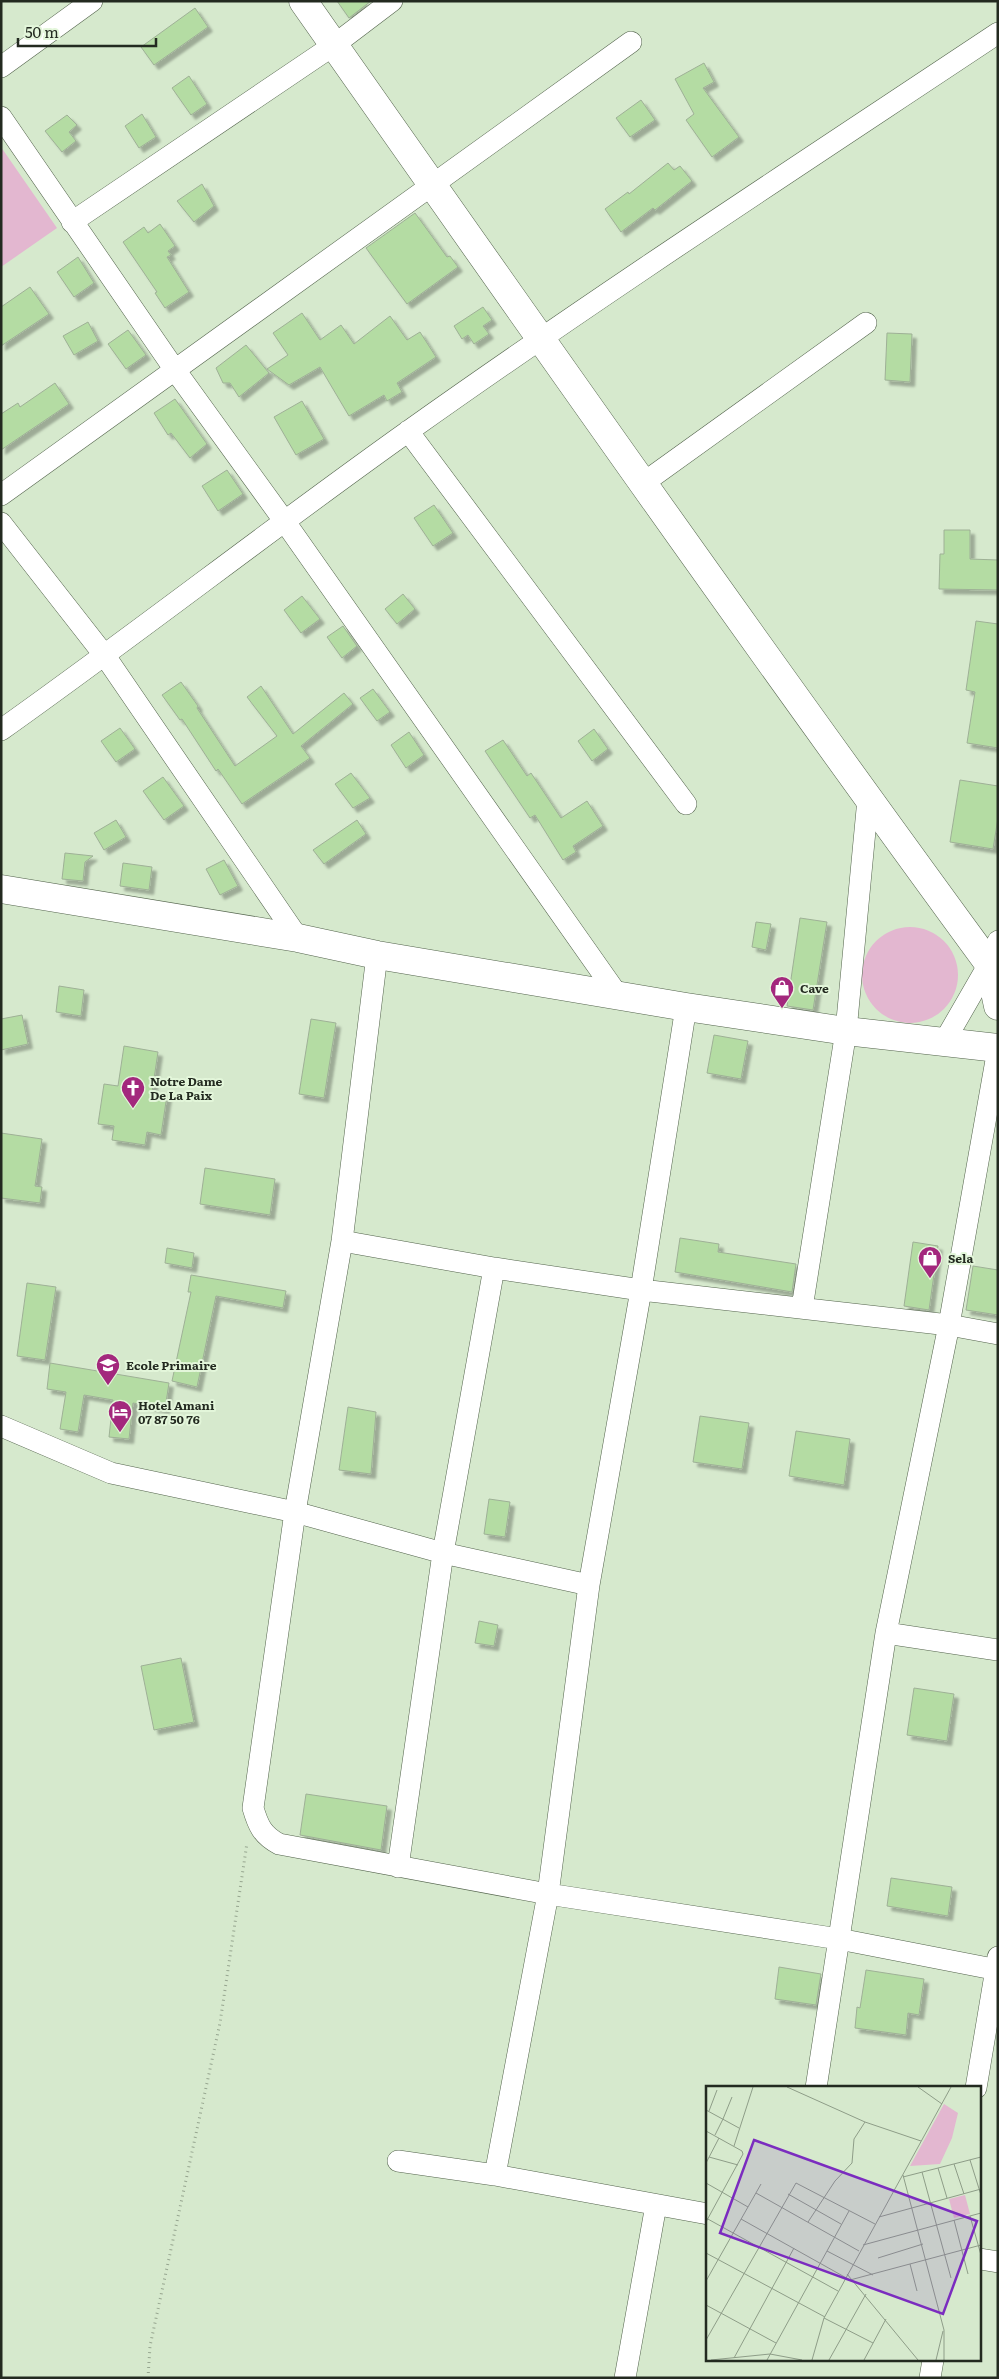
<svg xmlns="http://www.w3.org/2000/svg" width="999" height="2379" viewBox="0 0 999 2379" font-family="Literata,serif">
<style>
.green{fill:#e3b7d0}
.building{fill:#b4dca3;stroke:#9eb096;filter:url(#shadow)}
.lines{fill:none;stroke-linecap:round;stroke-linejoin:round}
.street-casing{stroke:#53634c;stroke-width:22}
.secondary-casing{stroke:#53634c;stroke-width:29}
.path{stroke:#97a690;stroke-width:3;stroke-dasharray:1 4;stroke-linecap:butt}
.street{stroke:#fff;stroke-width:21}
.secondary{stroke:#fff;stroke-width:28}
.labels{text-anchor:middle;dominant-baseline:central;stroke-width:4;stroke-linejoin:round;paint-order:stroke}
.poi-label{font-size:12px;font-weight:bold;fill:#232a20;stroke:#e3f6da;text-anchor:start}
.inset-road{fill:none;stroke:#8e9d88;stroke-width:1}
.view{fill:#7b2cbf;fill-opacity:0.15;stroke:#7b2cbf;stroke-width:2.5}
.inset-edge{fill:none;stroke:#232a20;stroke-width:2.5}
</style>
<defs>
<filter id="shadow"><feDropShadow dx="4.5" dy="4.5" stdDeviation="1" flood-color="#0004"/></filter>
</defs>
<rect width="100%" height="100%" fill="#d6e9cd"/>
<path class="green" d="M1 147 57 228 1 267Z
M862 975a48 48 0 1 1 96 0a48 48 0 1 1-96 0Z"/>
<path class="building" d="M337 1H371L349 18Z
M195 8 208 27 154 65 141 47Z
M704 63 714 82 703 88 739 137 712 157 686 120 694 114 675 79Z
M189 76 207 104 191 115 172 88Z
M641 100 655 120 630 137 616 118Z
M142 114 156 137 139 148 125 126Z
M67 115 77 125 69 132 76 141 62 152 45 131Z
M668 163 674 170 680 166 692 181 655 210 653 208 621 232 605 209 628 192 629 194Z
M202 184 214 206 194 222 177 201Z
M415 213 447 257 450 256 458 267 407 304 366 248Z
M160 224 175 246 168 251 171 255 167 257 189 292 165 308 155 293 157 292 123 242 144 227 148 233Z
M78 257 94 283 74 297 57 272Z
M30 287 49 314 1 346V307Z
M483 307 492 320 483 326 489 334 474 344 468 335 462 339 454 326Z
M302 313 320 340 341 325 354 344 390 316 407 340 420 332 436 357 397 383 402 392 387 401 384 395 349 416 320 367 289 385 267 369 288 355 273 333Z
M88 322 98 341 74 355 63 336Z
M128 330 146 355 126 369 108 344Z
M887 333 912 334 910 382 885 380Z
M246 345 269 373 239 397 230 383H223L216 368Z
M55 383 69 404 1 450V414L18 403 20 407Z
M175 399 207 444 190 458 171 433 168 435 154 413Z
M302 401 324 439 296 455 274 417Z
M227 470 243 494 218 511 202 486Z
M434 505 453 533 433 546 414 518Z
M944 530H970V559L998 560V590L939 589 940 554H944Z
M403 594 415 609 397 624 385 609Z
M302 596 320 619 301 633 284 610Z
M976 621 998 624V748L967 743 975 692 966 690Z
M343 626 357 646 342 658 327 637Z
M181 682 198 706 197 708 235 766 277 736 247 697 261 686 293 734 344 693 353 704 301 746 310 758 242 804 218 769 216 771 182 719 180 720 162 695Z
M373 689 390 712 377 721 360 698Z
M120 728 135 749 116 762 101 741Z
M594 729 608 749 592 761 578 741Z
M409 732 424 755 406 768 391 745Z
M503 740 527 776 531 773 561 818 587 801 603 826 573 846 576 852 563 860 535 815 530 818 485 751Z
M351 773 370 798 353 808 335 784Z
M163 777 184 806 164 820 143 791Z
M960 780 998 786V818L993 849 950 842Z
M116 820 126 837 104 850 94 833Z
M357 820 366 834 324 864 313 850Z
M65 853 93 856 85 862 83 881 62 879Z
M224 860 238 886 220 895 206 869Z
M123 863 152 867 149 890 120 886Z
M800 918 827 922 813 1010 787 1006Z
M756 922 771 924 766 950 752 947Z
M59 986 84 990 81 1016 56 1012Z
M22 1015 28 1044 1 1050V1019Z
M311 1019 336 1023 324 1098 299 1094Z
M714 1035 748 1041 741 1079 707 1073Z
M124 1046 158 1052 152 1092 167 1095 161 1135 147 1132 145 1145 112 1140 114 1126 98 1124 104 1084 118 1086Z
M1 1133 42 1139 35 1186 42 1187 40 1203 1 1198Z
M205 1168 275 1179 270 1215 200 1204Z
M680 1238 719 1244 718 1252 796 1264 792 1292 675 1272Z
M913 1242 938 1246 929 1310 904 1306Z
M167 1248 194 1253 192 1268 165 1263Z
M973 1266 998 1270V1315L966 1310Z
M191 1275 286 1291 283 1308 216 1296 197 1387 172 1381 191 1292H188Z
M27 1283 56 1287 45 1360 17 1356Z
M50 1363 169 1383 165 1409 133 1403 129 1439 109 1437 113 1400 84 1395 78 1432 60 1429 66 1392 47 1389Z
M348 1407 376 1412 371 1474 339 1470Z
M700 1416 749 1423 742 1469 693 1462Z
M796 1431 850 1439 844 1485 789 1476Z
M489 1499 510 1502 505 1537 484 1534Z
M479 1621 498 1625 494 1646 475 1643Z
M181 1658 194 1722 154 1730 141 1666Z
M914 1688 954 1694 947 1741 907 1735Z
M306 1794 387 1806 381 1850 300 1835Z
M891 1878 952 1887 948 1916 887 1906Z
M779 1967 821 1974 816 2005 775 1999Z
M866 1970 924 1979 919 2015 908 2013 906 2035 855 2028 857 2007 860 2008Z"/>
<g class="lines">
<g class="street-casing">
<path id="street" d="M1 67 92 1
M1 117 175 370 285 522 617 994
M72 222 334 45 392 1
M408 431 686 804
M642 484 866 323
M1 495 631 42
M1 523 105 656 298 938
M1 730C139 632 272 528 410 430 603 293 801 164 998 33
M377 955 342 1241 295 1512 253 1808C258 1825 262 1835 279 1844L548 1894 839 1939 998 1970
M944 1042 989 964 998 941
M342 1241 494 1268 641 1290 949 1325 998 1334
M802 1308 846 1031 868 799
M1 1426 111 1473 295 1512 443 1553 589 1585
M886 1633 998 1650
M398 1867 443 1553 494 1268
M816 2088 886 1633 949 1325 998 1049
M976 2088 998 1957
M398 2161 495 2175 708 2214
M495 2175 548 1894 589 1585 641 1290 686 1007
M980 2259 998 2262
M625 2378 656 2205
M930 2378 933 2360"/>
</g>
<g class="secondary-casing">
<path id="secondary" d="M303 1C530 324 756 646 989 964L998 1006
M1 889 298 938 377 955 686 1007 846 1031 998 1048"/>
</g>
<path class="path" d="M148 2378 150 2346 220 2023 247 1843"/>
<use href="#street" class="street"/>
<use href="#secondary" class="secondary"/>
</g>
<defs>
<g id="shop-pin" transform="scale(1.25)"><path d="M0 17L-7.5 6A9.5 9.5 0 1 1 7.5 6Z" fill="#a3287d" stroke="#e3f6da"/><path d="M-5-2.5h2.3a2.7 3.5 0 0 1 5.4 0H5L5.5 6h-11ZM-1.5-2.5h3a1.5 2.3 0 0 0-3 0Z" fill="#fff"/></g>
<g id="church-pin" transform="scale(1.25)"><path d="M0 17L-7.5 6A9.5 9.5 0 1 1 7.5 6Z" fill="#a3287d" stroke="#e3f6da"/><path d="M-1.2-6h2.4v3.5h3.3v2.4h-3.3V6h-2.4V-.1h-3.3v-2.4h3.3Z" fill="#fff"/></g>
<g id="school-pin" transform="scale(1.25)"><path d="M0 17L-7.5 6A9.5 9.5 0 1 1 7.5 6Z" fill="#a3287d" stroke="#e3f6da"/><path d="M0-5L7-2L0 1L-7-2ZM-4 1L0 2.5L4 1V4Q0 6-4 4Z" fill="#fff"/></g>
<g id="hotel-pin" transform="scale(1.25)"><path d="M0 17L-7.5 6A9.5 9.5 0 1 1 7.5 6Z" fill="#a3287d" stroke="#e3f6da"/><path d="M-6-4.5h1.5V1H6V5H4.5V3h-9V5H-6ZM-4 0a1.8 1.8 0 1 1 3.6 0ZM.5 0V-2.5h3Q6-2.5 6 0Z" fill="#fff"/></g>
</defs>
<g fill-rule="evenodd">
<use href="#shop-pin" x="782" y="988"/>
<use href="#church-pin" x="133" y="1088"/>
<use href="#shop-pin" x="930" y="1258"/>
<use href="#school-pin" x="108" y="1365"/>
<use href="#hotel-pin" x="120" y="1412"/>
</g>
<g class="labels">
<g class="poi-label">
<text x="800" y="988">Cave</text>
<text x="150" y="1081">Notre Dame<tspan x="150" dy="14">De La Paix</tspan></text>
<text x="948" y="1258">Sela</text>
<text x="126" y="1365">Ecole Primaire</text>
<text x="138" y="1405">Hotel Amani<tspan x="138" dy="14">07 87 50 76</tspan></text>
</g>
</g>
<g transform="translate(706 2086)">
<rect width="275" height="275" fill="#d6e9cd"/>
<path d="M238 18 252 27 246 52 234 78 204 80ZM259 109 264 128 248 132 243 113Z" fill="#e3b7d0"/>
<path class="inset-road" d="M81 1 159 36M212 1 236 18M0 24 33 42M3 25 11 4M17 33 26 11M0 45 36 65 37 68 0 136M9 49 17 33M28 60 47 1M3 71 32 79M264 74 275 109M0 77 13 52M248 78 258 108M232 82 241 112M216 86 245 192M197 89 238 244V274M197 91 275 71M0 97 42 121M50 107 153 165M82 108 135 138M264 130 275 169M173 131 275 103M0 132 132 205M35 133 144 194 275 159M248 134 262 188M102 136 129 95 146 77 148 53 159 36 215 55M157 159 275 127M121 165 167 189M0 167 119 231M172 172 217 158M204 178 211 205M141 188 212 274M0 195 55 98M0 219 70 257M118 232 167 257M0 254 90 97 169 138M28 272 88 162M5 274 64 268 96 274M61 274 143 125M106 274 118 232 245 1M123 274 160 208M158 274 180 233M230 274 237 245"/>
<path class="view" d="M48 54 271 135 237 228 14 147Z"/>
<rect width="275" height="275" class="inset-edge"/>
</g>
<rect width="999" height="2379" fill="none" stroke="#232a20" stroke-width="5"/>
<path d="M18 38v8h138v-8" fill="none" stroke="#232a20" stroke-width="2.5"/>
<text x="25" y="38" font-size="15" fill="#232a20" stroke="#e3f6da" stroke-width="4" paint-order="stroke">50 m</text>
</svg>
